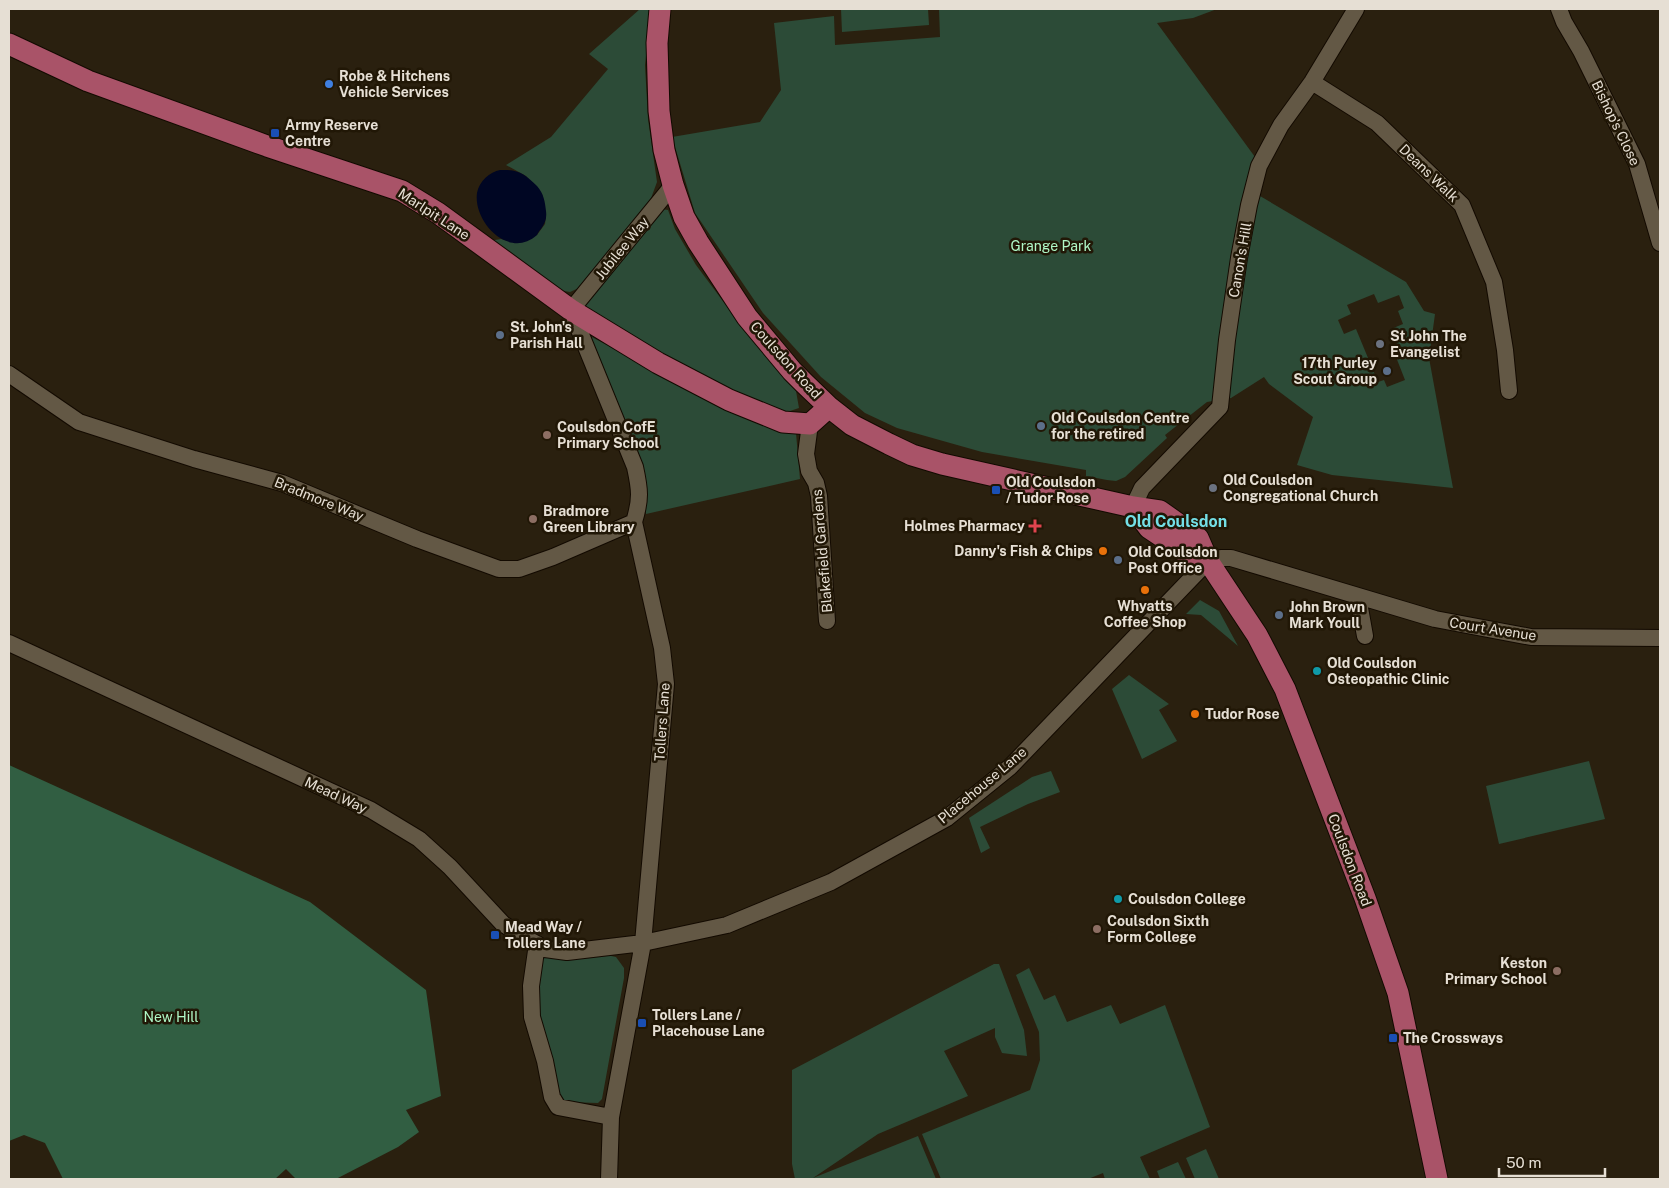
<svg xmlns="http://www.w3.org/2000/svg" width="1669" height="1188" viewBox="0 0 1669 1188" font-family="'Public Sans',sans-serif">
<style>
.green{fill:#2c4b37;fill-rule:evenodd}
.forest{fill:#315e42}
.water{fill:#000623}
.lines{fill:none;stroke-linecap:round;stroke-linejoin:round}
.minor-casing{stroke:#130a00;stroke-width:18}
.major-casing{stroke:#130a00;stroke-width:23}
.minor{stroke:#635845;stroke-width:16}
.major{stroke:#a95368;stroke-width:21}
.shop-dot{fill:#3f7fe0;stroke:#211706;stroke-width:2}
.transit-dot{fill:#1a4fb4;stroke:#211706;stroke-width:2}
.service-dot{fill:#5c6f8a;stroke:#211706;stroke-width:2}
.worship-dot{fill:#6b7280;stroke:#211706;stroke-width:2}
.education-dot{fill:#8d6e63;stroke:#211706;stroke-width:2}
.health-dot{fill:#e0444e;stroke:#211706;stroke-width:2}
.food-dot{fill:#e8710a;stroke:#211706;stroke-width:2}
.culture-dot{fill:#0f9aa8;stroke:#211706;stroke-width:2}
.labels{text-anchor:middle;dominant-baseline:central;stroke-width:5;stroke-linejoin:round;paint-order:stroke}
.poi-label{font-size:14px;font-weight:bold;fill:#e6dfd4;stroke:#211706;text-anchor:start}
.street-label{font-size:14px;fill:#e6dfd4;stroke:#211706}
.park-label{font-size:14px;fill:#aff8c7;stroke:#211706}
.quarter-label{font-size:16px;font-weight:bold;fill:#73dfe6;stroke:#211706}
</style>
<rect width="100%" height="100%" fill="#2a200f"/>
<path class="green" d="M640 9H651L645 65 648 119 657 182 650 201 583 286 570 292 553 289 489 241 501 239 512 242 537 235 545 224 546 215 542 194 526 176 506 165 551 137 608 69 589 54Z
M841 9H928L929 25 842 32Z
M939 9H1217L1193 18 1157 23 1255 157 1260 196 1406 282 1424 311 1435 314 1429 358 1453 488 1332 475 1297 465 1313 417 1269 384 1264 377 1231 398 1207 402 1165 435 1167 438 1125 477 1116 481 1107 480 1086 476V470L982 452 897 428 865 413 821 377 763 313 695 213 672 137 760 122 781 90 774 23 834 16 835 45 940 37ZM1374 294 1378 303 1399 295 1404 308 1398 311 1403 324 1391 329 1401 355 1396 357 1405 380 1387 387 1384 380 1378 382 1356 329 1344 334 1338 320 1351 314 1347 305Z
M661 209 668 210 675 229 696 265 746 332 796 391 799 408 787 412 735 393 590 315 585 305Z
M590 336 698 394 796 433 800 479 646 514 644 474Z
M1200 600 1219 611 1238 646 1201 615 1186 614Z
M1129 675 1169 704 1159 710 1177 741 1142 759 1112 689Z
M1589 761 1605 819 1499 844 1486 786Z
M1051 771 1060 792 1028 804 980 827 990 848 981 853 969 818 1032 777Z
M602 954 616 957 624 968V978L602 1099 598 1103 566 1102 557 1092 537 1011 536 992 541 958 546 956Z
M994 964H999L1024 1030 1027 1056 1002 1053 995 1037V1028L944 1051 968 1096 878 1134 813 1178 918 1136 936 1179H795L792 1164V1070Z
M1029 968 1044 1000 1055 995 1067 1022 1111 1005 1120 1024 1165 1005 1210 1127 1140 1157 1150 1179H1105L1103 1173 1088 1179H941L922 1134 1030 1090 1040 1060 1039 1032 1016 975Z
M1206 1149 1219 1179H1195L1186 1158Z
M1178 1162 1186 1179H1160L1157 1171Z"/>
<path class="forest" d="M9 765 310 902 426 990 441 1096 406 1110 419 1132 398 1147 336 1179H296L286 1169 275 1179H63L45 1143 24 1135 9 1141Z"/>
<path class="water" d="M500 170C518 169 525 174 537 186 544 194 545 202 546 211 547 219 545 223 541 229 539 231 538 233 537 235 509 260 473 222 477 193 479 181 490 172 500 170Z"/>
<g class="lines">
<g class="minor-casing">
<path id="minor" d="M1559 9 1564 22 1581 51 1637 164 1660 243
M1312 82 1377 123 1462 205 1494 282 1505 350 1509 391
M9 374 79 422 194 459 282 483 417 539 499 569H519L553 557 634 522
M810 424 806 454 809 471 816 483 819 496 827 621
M1133 507 1142 488 1220 407 1227 340 1239 258 1249 205 1259 166 1281 125 1312 82 1356 9
M1358 597 1365 636
M9 643 371 810 419 839 450 867 503 924 545 949 567 952 643 943 727 925 831 882 947 818 1010 767 1208 561 1221 558H1231L1435 619 1531 637 1660 638
M537 944 531 986 532 1017 545 1061 552 1097 558 1107 611 1117
M609 1179 611 1117 643 943 666 684 662 648 634 522C641 499 640 490 635 467L571 310 673 185"/>
</g>
<g class="major-casing">
<path id="major" d="M660 9 657 43 659 111 664 150 673 185 684 217 698 242 747 317 792 371 804 383 829 407 852 425 889 444 912 455 942 464 1044 487 1133 507 1160 511 1198 538 1208 561 1257 635 1285 689 1365 898 1398 993 1437 1179
M9 44 88 81 267 146 402 191 438 213 571 310 658 363 729 400 783 422 810 424 829 407
M1133 507 1149 528 1182 550 1208 561"/>
</g>
<use href="#minor" class="minor"/>
<use href="#major" class="major"/>
</g>
<circle class="shop-dot" cx="329" cy="84" r="5"/>
<g class="transit-dot">
<rect x="270" y="128" width="10" height="10" rx="2.5"/>
<rect x="991" y="485" width="10" height="10" rx="2.5"/>
<rect x="490" y="930" width="10" height="10" rx="2.5"/>
<rect x="637" y="1018" width="10" height="10" rx="2.5"/>
<rect x="1388" y="1033" width="10" height="10" rx="2.5"/>
</g>
<g class="service-dot">
<circle cx="500" cy="335" r="5"/>
<circle cx="1387" cy="371" r="5"/>
<circle cx="1041" cy="426" r="5"/>
<circle cx="1118" cy="560" r="5"/>
<circle cx="1279" cy="615" r="5"/>
</g>
<g class="worship-dot">
<circle cx="1380" cy="344" r="5"/>
<circle cx="1213" cy="488" r="5"/>
</g>
<g class="education-dot">
<circle cx="547" cy="435" r="5"/>
<circle cx="533" cy="519" r="5"/>
<circle cx="1097" cy="929" r="5"/>
<circle cx="1557" cy="971" r="5"/>
</g>
<path class="health-dot" d="M1032.5 518.5h5v5h5v5h-5v5h-5v-5h-5v-5h5z"/>
<g class="food-dot">
<circle cx="1103" cy="551" r="5"/>
<circle cx="1145" cy="590" r="5"/>
<circle cx="1195" cy="714" r="5"/>
</g>
<g class="culture-dot">
<circle cx="1317" cy="671" r="5"/>
<circle cx="1118" cy="899" r="5"/>
</g>
<g class="labels">
<g class="poi-label">
<text x="339" y="76">Robe &amp; Hitchens<tspan x="339" dy="16">Vehicle Services</tspan></text>
<text x="285" y="125">Army Reserve<tspan x="285" dy="16">Centre</tspan></text>
<text x="510" y="327">St. John's<tspan x="510" dy="16">Parish Hall</tspan></text>
<text x="1390" y="336">St John The<tspan x="1390" dy="16">Evangelist</tspan></text>
<text x="1377" y="363" text-anchor="end">17th Purley<tspan x="1377" dy="16">Scout Group</tspan></text>
<text x="1051" y="418">Old Coulsdon Centre<tspan x="1051" dy="16">for the retired</tspan></text>
<text x="557" y="427">Coulsdon CofE<tspan x="557" dy="16">Primary School</tspan></text>
<text x="1223" y="480">Old Coulsdon<tspan x="1223" dy="16">Congregational Church</tspan></text>
<text x="1006" y="482">Old Coulsdon<tspan x="1006" dy="16">/ Tudor Rose</tspan></text>
<text x="543" y="511">Bradmore<tspan x="543" dy="16">Green Library</tspan></text>
<text x="1025" y="526" text-anchor="end">Holmes Pharmacy</text>
<text x="1093" y="551" text-anchor="end">Danny's Fish &amp; Chips</text>
<text x="1128" y="552">Old Coulsdon<tspan x="1128" dy="16">Post Office</tspan></text>
<text x="1145" y="606" text-anchor="middle">Whyatts<tspan x="1145" dy="16">Coffee Shop</tspan></text>
<text x="1289" y="607">John Brown<tspan x="1289" dy="16">Mark Youll</tspan></text>
<text x="1327" y="663">Old Coulsdon<tspan x="1327" dy="16">Osteopathic Clinic</tspan></text>
<text x="1205" y="714">Tudor Rose</text>
<text x="1128" y="899">Coulsdon College</text>
<text x="1107" y="921">Coulsdon Sixth<tspan x="1107" dy="16">Form College</tspan></text>
<text x="505" y="927">Mead Way /<tspan x="505" dy="16">Tollers Lane</tspan></text>
<text x="1547" y="963" text-anchor="end">Keston<tspan x="1547" dy="16">Primary School</tspan></text>
<text x="652" y="1015">Tollers Lane /<tspan x="652" dy="16">Placehouse Lane</tspan></text>
<text x="1403" y="1038">The Crossways</text>
</g>
<g class="street-label">
<text transform="translate(1616 123) rotate(64)">Bishop's Close</text>
<text transform="translate(1429 173) rotate(44)">Deans Walk</text>
<text transform="translate(434 214) rotate(33)">Marlpit Lane</text>
<text transform="translate(622 248) rotate(-51)">Jubilee Way</text>
<text transform="translate(1240 260) rotate(-80)">Canon's Hill</text>
<text transform="translate(786 360) rotate(48)">Coulsdon Road</text>
<text transform="translate(319 499) rotate(22)">Bradmore Way</text>
<text transform="translate(822 551) rotate(-95)">Blakefield Gardens</text>
<text transform="translate(1493 629) rotate(9)">Court Avenue</text>
<text transform="translate(662 722) rotate(-86)">Tollers Lane</text>
<text transform="translate(982 785) rotate(-40)">Placehouse Lane</text>
<text transform="translate(336 795) rotate(25)">Mead Way</text>
<text transform="translate(1350 860) rotate(69)">Coulsdon Road</text>
</g>
<g class="park-label">
<text x="1051" y="246">Grange Park</text>
<text x="171" y="1017">New Hill</text>
</g>
<g class="quarter-label">
<text x="1176" y="521">Old Coulsdon</text>
</g>
</g>
<rect width="1669" height="1188" fill="none" stroke="#e6dfd4" stroke-width="20"/>
<path d="M1499 1168v8h106v-8" fill="none" stroke="#e6dfd4" stroke-width="2.5"/>
<text x="1506" y="1168" font-size="15" fill="#e6dfd4" stroke="#211706" stroke-width="4" paint-order="stroke">50 m</text>
</svg>
